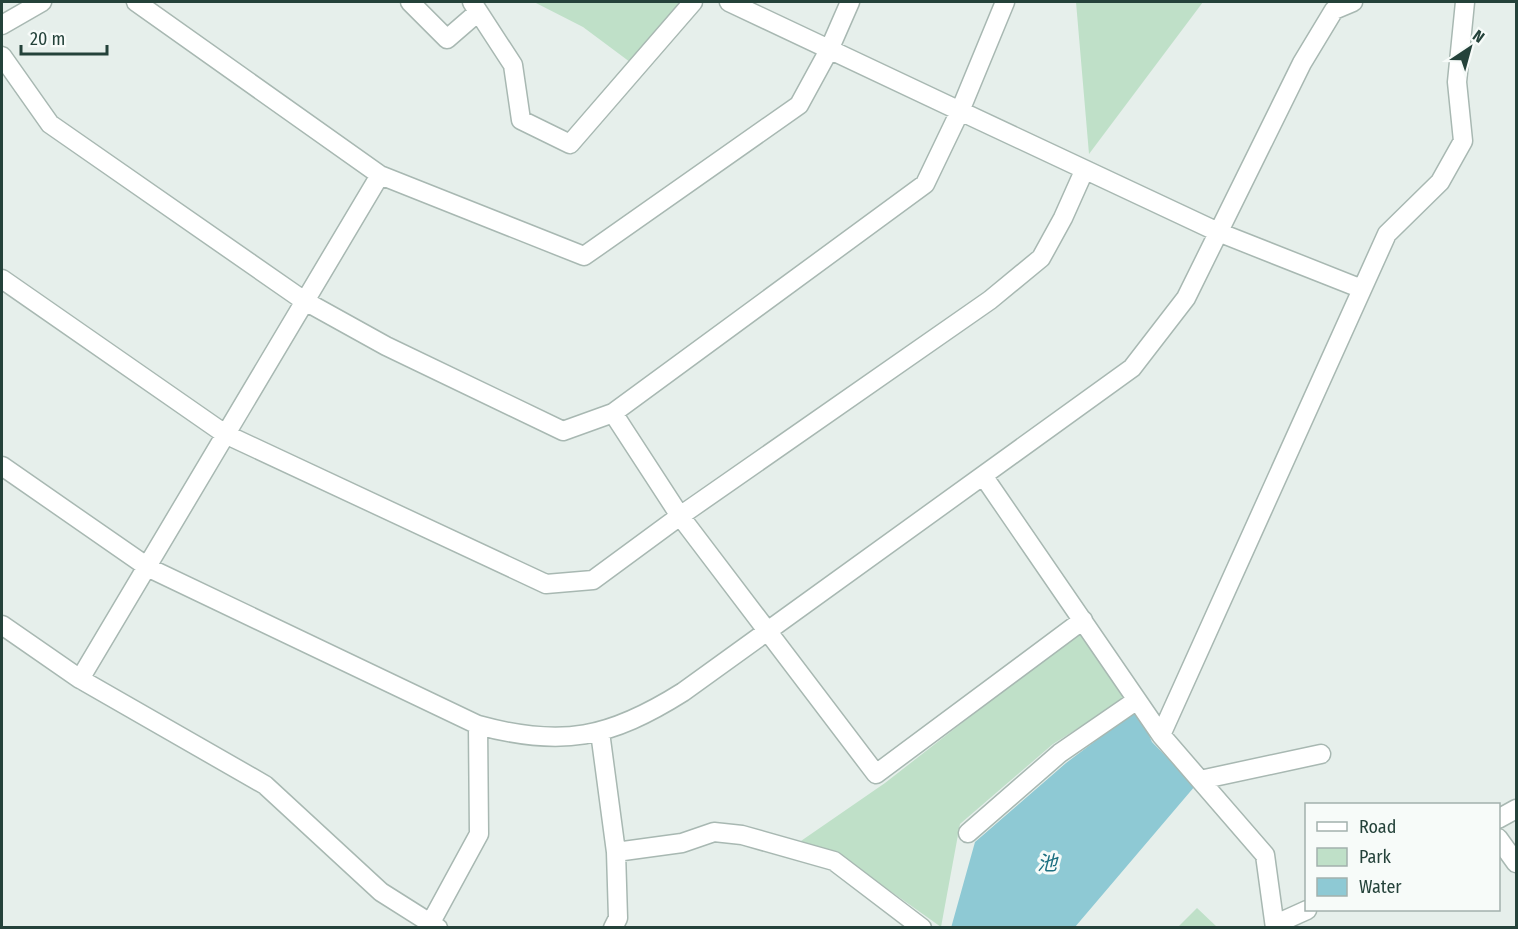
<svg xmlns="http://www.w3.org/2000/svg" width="1518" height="929" viewBox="0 0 1518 929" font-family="'Fira Sans Condensed','Noto Sans JP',sans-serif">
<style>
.green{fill:#bfe0c8}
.water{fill:#8ec9d4}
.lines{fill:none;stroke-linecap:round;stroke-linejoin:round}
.minor-casing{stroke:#a8b8b2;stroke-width:21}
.minor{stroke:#fff;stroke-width:18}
.labels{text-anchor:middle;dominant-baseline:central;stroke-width:6;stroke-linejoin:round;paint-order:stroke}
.water-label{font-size:20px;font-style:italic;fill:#1c6f80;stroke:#f7fbf9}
</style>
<rect width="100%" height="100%" fill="#e6efeb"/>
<path class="green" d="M534 2H685L634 65 583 27Z
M1076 2H1203L1089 154Z
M1081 630 1126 698 1053 744 960 824 941 927 841 856 798 843 885 783Z
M1197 908 1217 927H1178Z"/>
<path class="water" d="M1138 709 1152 742 1195 786 1075 927 951 928 975 842 1066 763Z"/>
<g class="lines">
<g class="minor-casing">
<path id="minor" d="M136 2 380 175 584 256 799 105 829 50 850 2
M410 2 447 39 477 13
M472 2 513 65 521 120 570 144 693 2
M729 2 960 111 1005 2
M2 25 42 2
M2 56 50 124 303 300 386 346 563 431 613 413 925 184 960 111 1218 232 1362 289
M380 175 80 679 265 785 381 892 438 928
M2 279 225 434 546 584 593 580 680 516 990 300 1041 258 1063 218 1084 171
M613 413 680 516 876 774 1083 620
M2 466 149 568 478 725C562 748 610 738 683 692L1132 368 1186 298 1302 63 1334 10 1353 2
M984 477 1161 735 1265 855 1275 928
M2 625 80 679
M600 732 616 852 682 843 714 832 742 835 834 861 922 928
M1161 735 1387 234 1440 182 1463 141 1457 82 1465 2
M1200 780 1321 754
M1498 819 1516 809
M968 833 1060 753 1137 700
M1498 838 1516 863
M430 924 479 834 478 725
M1276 924 1307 910
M613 928 618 918 616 852"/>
</g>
<use href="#minor" class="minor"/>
</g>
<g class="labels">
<g class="water-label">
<text x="1047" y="863">池</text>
</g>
</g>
<rect width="1518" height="929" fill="none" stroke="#24423a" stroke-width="6"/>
<rect x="1305" y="803" width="195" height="108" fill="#f7fbf9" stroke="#a3b1ad" stroke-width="1.5"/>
<rect x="1317" y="822" width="30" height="9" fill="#ffffff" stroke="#a3b1ad" stroke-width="1.5"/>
<text x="1359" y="833" font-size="18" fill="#24423a">Road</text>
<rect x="1317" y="848" width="30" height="18" fill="#bfe0c8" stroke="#a3b1ad" stroke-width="1.5"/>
<text x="1359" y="863" font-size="18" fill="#24423a">Park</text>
<rect x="1317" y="878" width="30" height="18" fill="#8ec9d4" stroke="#a3b1ad" stroke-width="1.5"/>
<text x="1359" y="893" font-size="18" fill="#24423a">Water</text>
<g transform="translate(1470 48) rotate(36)" stroke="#f7fbf9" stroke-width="4.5" paint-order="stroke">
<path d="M0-4.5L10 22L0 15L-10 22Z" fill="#24423a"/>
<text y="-9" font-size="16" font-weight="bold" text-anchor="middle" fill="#24423a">N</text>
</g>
<path d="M21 45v9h86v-9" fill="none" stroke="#24423a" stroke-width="3"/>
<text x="30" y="45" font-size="18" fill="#24423a" stroke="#f7fbf9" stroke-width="4.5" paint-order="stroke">20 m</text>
</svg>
